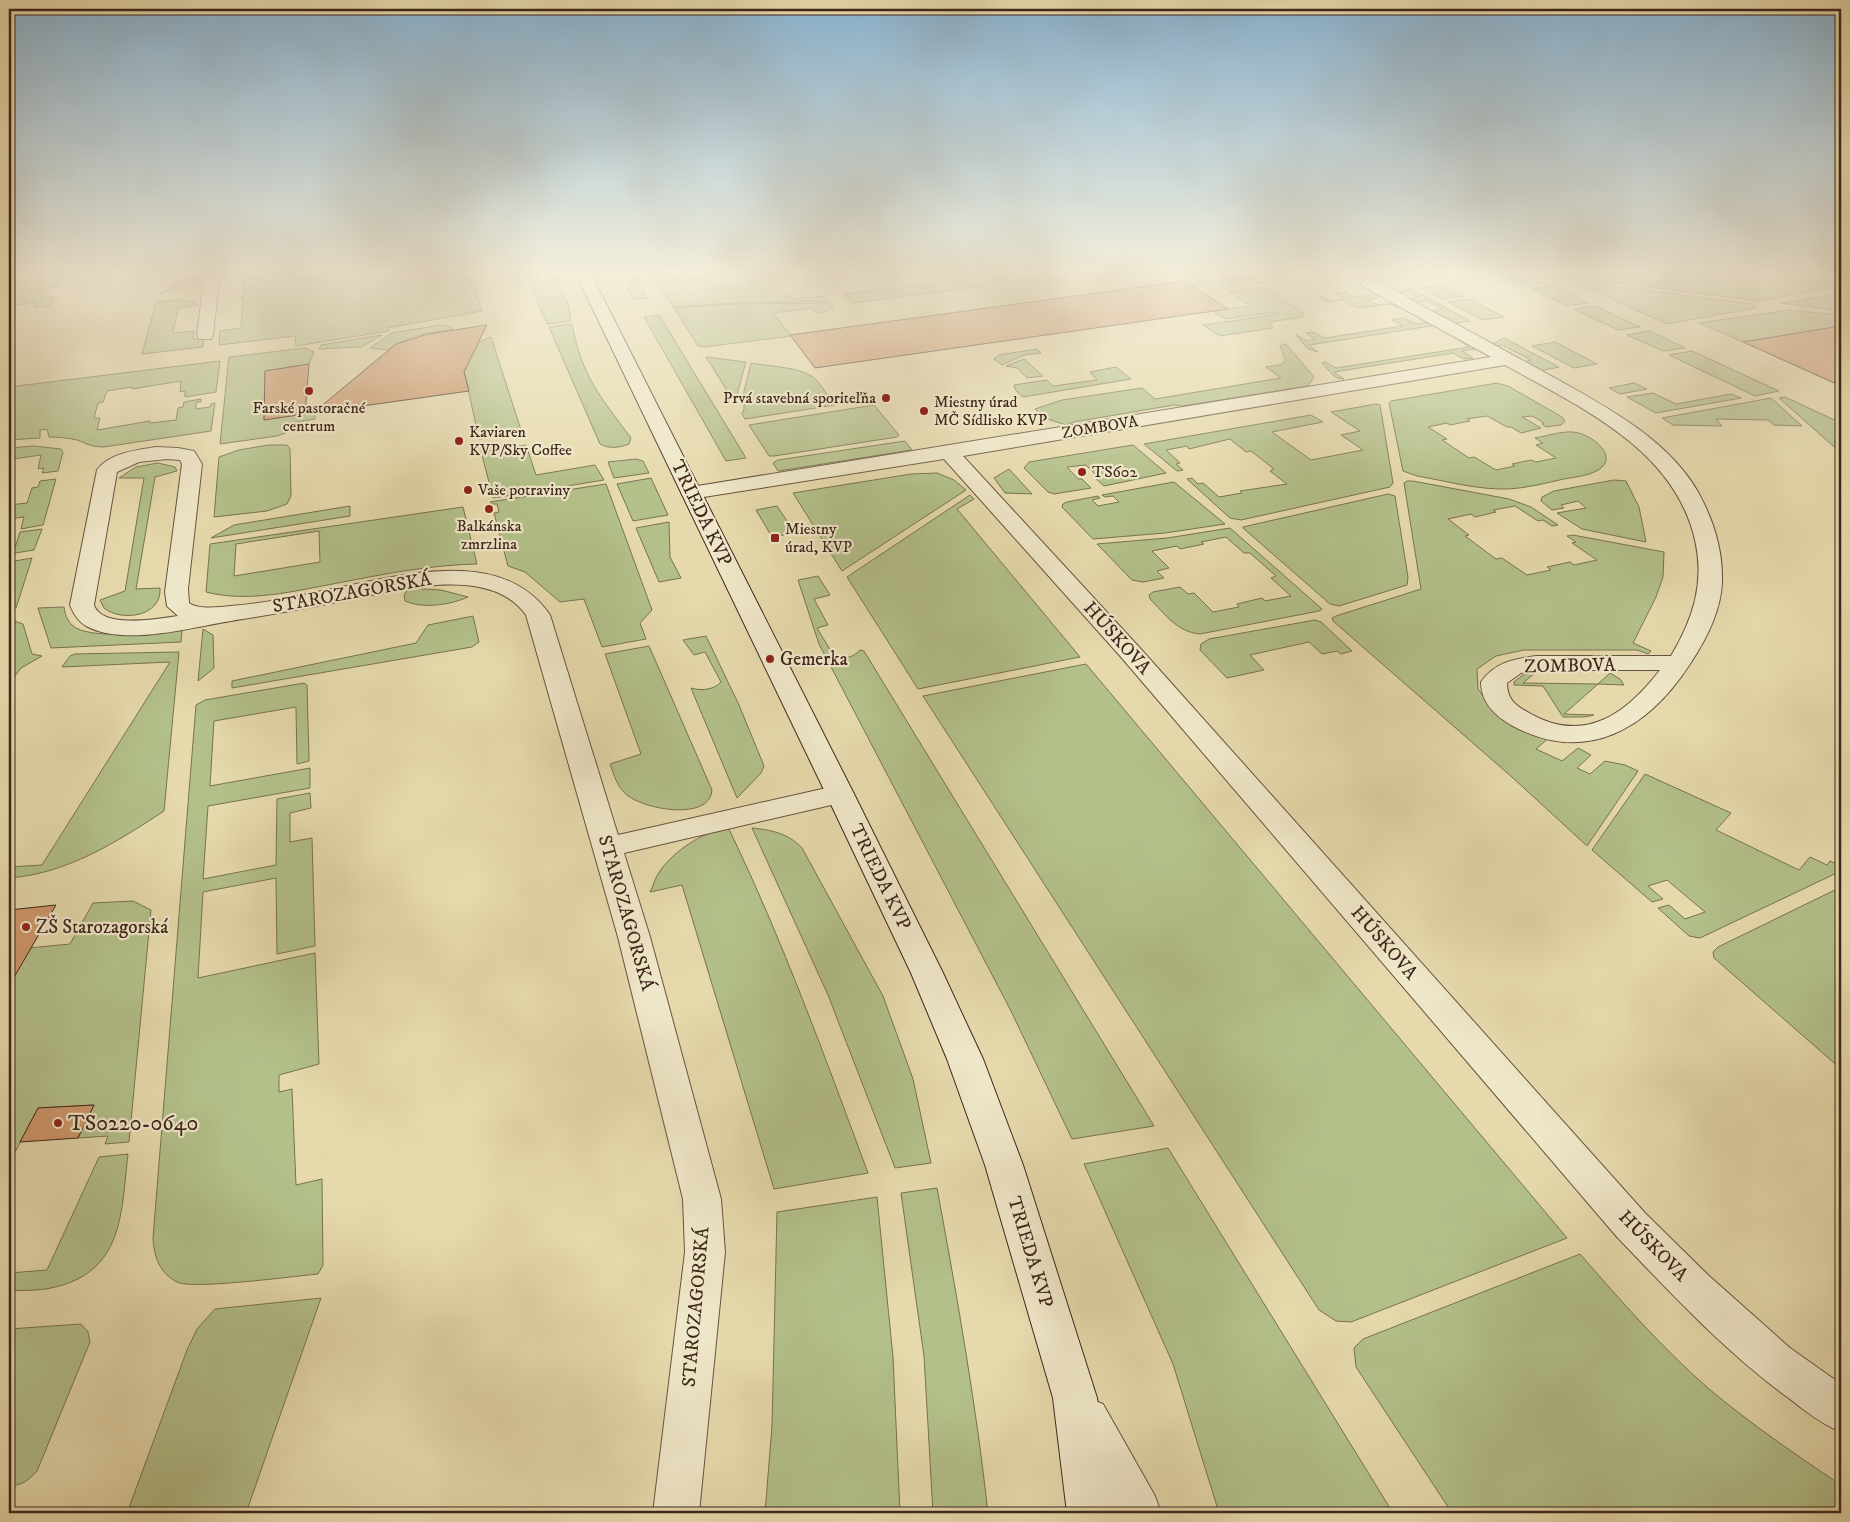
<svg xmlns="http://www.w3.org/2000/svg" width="1850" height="1522" viewBox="0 0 1850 1522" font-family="'IM FELL DW Pica',serif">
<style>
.green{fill:#b3c08a;stroke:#787253;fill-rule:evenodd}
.building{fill:#cf986c;stroke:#3e251c}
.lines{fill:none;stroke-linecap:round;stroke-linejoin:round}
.street-casing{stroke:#685240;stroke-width:2}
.secondary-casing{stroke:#3e251c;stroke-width:2}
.street{fill:#efe7c9;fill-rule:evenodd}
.secondary{fill:#efe7c9;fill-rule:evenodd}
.poi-dot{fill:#8f2418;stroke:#efe7c9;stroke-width:2}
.labels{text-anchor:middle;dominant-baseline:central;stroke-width:4.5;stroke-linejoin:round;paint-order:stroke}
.far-poi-label{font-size:16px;fill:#3e251c;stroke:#efe7c9;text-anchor:start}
.far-street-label{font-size:16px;fill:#3e251c;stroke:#efe7c9}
.street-label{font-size:19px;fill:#3e251c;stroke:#efe7c9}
.poi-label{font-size:19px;fill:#3e251c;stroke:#efe7c9;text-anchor:start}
.near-poi-label{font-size:22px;fill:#3e251c;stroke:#efe7c9;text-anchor:start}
</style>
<rect width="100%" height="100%" fill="#e6daac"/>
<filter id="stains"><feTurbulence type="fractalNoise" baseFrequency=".004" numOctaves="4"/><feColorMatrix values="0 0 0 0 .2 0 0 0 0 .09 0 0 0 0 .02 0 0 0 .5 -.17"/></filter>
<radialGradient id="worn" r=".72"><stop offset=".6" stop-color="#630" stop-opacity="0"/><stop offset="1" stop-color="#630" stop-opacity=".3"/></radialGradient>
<path class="green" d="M53 272H63L57 287 44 289 40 298 54 297 50 306 35 308 36 302 9 306V283L52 275Z
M244 272H469L482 311 387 328 389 331 296 346 295 336 219 345 220 331 241 328 243 298H239L243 296Z
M525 272H555L568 305 571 321 547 324Z
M667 272H711L704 274 718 289 752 283 740 272H768L792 299 824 296 829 301 735 303 673 307 652 274Z
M1271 272H1303L1310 276 1275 281 1262 274Z
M1496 272H1522L1545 283 1525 286Z
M1553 272H1839L1840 286 1758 301 1561 276Z
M634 275 648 298 633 299 628 288Z
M1248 276 1262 283 1233 287 1220 280Z
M203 279 200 284 159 294 182 282 183 280Z
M977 279 985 286 852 303 843 294Z
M1571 281 1753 304 1756 308 1667 324Z
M1441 285 1463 296 1442 299 1420 288Z
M1552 286H1553L1588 303 1567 306 1532 289Z
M1263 287 1304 313 1302 314 1303 317 1269 322 1273 328 1220 336 1203 325 1279 314 1276 312 1225 319 1213 311 1250 306 1229 292Z
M1366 289 1371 290 1380 297 1368 300 1377 305 1392 303 1400 308 1389 304 1357 308 1342 300 1327 302 1319 297 1321 296 1329 301 1343 299 1335 293 1345 292 1354 297 1374 294Z
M1411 289 1470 321 1452 324 1430 312 1442 309 1427 301 1414 303 1407 299 1418 297 1408 292 1394 293Z
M1841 293V311L1781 303Z
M1469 299 1504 317 1483 320 1448 302Z
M178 300 194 302 199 305 178 308 173 333 194 331 193 339 204 338 203 347 142 354 156 302Z
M831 303 833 308 818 314 812 308 773 313 791 336 704 347 698 346 674 308 735 304Z
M1595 306 1640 327 1618 330 1574 309Z
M1789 310 1841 315V326L1743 342 1699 323Z
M659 315 746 458 726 461 644 317Z
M1403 318 1416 324 1431 322 1437 325 1309 345 1318 352 1308 349 1296 335 1307 341 1315 339 1306 333 1313 332 1325 338 1403 326 1392 320Z
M572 324C581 375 601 398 631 438L629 444C619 448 609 449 600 444L549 327Z
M440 325 448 326 453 329C431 333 406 335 388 350L370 348 392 333Z
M1650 331 1685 348 1663 351 1627 335Z
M382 335 361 347 319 349 321 345Z
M491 337 522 433 479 439 465 375 434 362Z
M1504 338 1559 367 1540 371 1524 362 1531 360 1502 345 1494 346 1492 344Z
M1459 340 1466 341 1477 349 1462 351 1473 358 1464 359 1453 353 1334 372 1344 379C1334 380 1329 370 1322 363L1325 362 1336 368 1469 347Z
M1555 342 1597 364 1574 368 1532 346Z
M1284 344H1286L1314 377 1308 386 1183 406 1174 405 1074 422 1066 425 1044 418 1035 409 1062 400 1142 388 1155 399 1281 378 1266 367 1280 365 1286 361 1280 346Z
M305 348 314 352 309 364 265 371 264 419 315 413V419L290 423 289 432 277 436 220 444 229 357Z
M1037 349 1041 353 1024 355 1002 365 994 359 999 355Z
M1692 351 1779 391 1755 396 1669 355Z
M706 357 746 362 738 391 736 405Z
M1024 359 1043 376 1027 378 1017 368 1006 366Z
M220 361 216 392 185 397V391L180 392 181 381 132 389V387L107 391 103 402 98 403 94 418H100L97 430 150 421V423L176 420 178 408 183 407 184 402 201 399V402H196V409L210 407 211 404 215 403 211 431 104 447C91 447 88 444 77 440 68 438 58 437 49 437L47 429 40 430V438L9 440V387Z
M751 363C767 366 800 367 813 377 821 384 828 397 835 405L745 419 742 414 744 409V391Z
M1116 367 1131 379 1023 397 1016 391 1014 385 1047 380 1053 386 1097 380 1090 372Z
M1497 383 1508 386 1562 417 1565 421 1561 425 1546 427 1542 424 1544 423 1532 416 1522 417 1541 428 1521 433 1511 427H1507L1487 416 1467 419 1470 421 1450 425 1447 423 1428 427 1447 439 1442 440 1469 458 1474 457 1496 470 1515 466 1512 464 1531 460 1536 462 1556 458 1536 445 1543 443 1535 438C1547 436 1562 431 1573 432 1590 433 1621 456 1598 470 1588 476 1575 477 1564 479 1546 483 1527 488 1508 489 1478 490 1446 481 1417 476L1403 471 1389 403 1391 401Z
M1634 383 1647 389 1620 394 1609 388Z
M1653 393 1676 404 1731 394 1741 398 1656 413 1627 397Z
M1785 397 1841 423V453L1779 398Z
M1771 398 1802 426 1774 425 1768 420 1716 419 1722 426 1673 425 1662 418Z
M1376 404 1380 405 1393 483 1390 487 1241 520 1230 518 1187 479 1192 478 1198 484 1203 483 1219 497 1242 493 1240 491 1287 484 1270 471 1274 469 1251 451 1246 452 1230 439 1189 449 1187 446 1166 450 1180 463 1176 464 1183 470 1177 471 1144 444 1311 415 1323 422 1272 432 1311 460 1363 450 1341 435 1360 431 1331 412Z
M874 405 899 435 897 437 774 456H769L749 425Z
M905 441 912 450 778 471 773 463 778 460Z
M268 445H287L290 449 291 496 287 504 267 511 214 517 219 457 239 450Z
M526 445 536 475 595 465 604 480 493 498 481 451Z
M1133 445 1166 473 1104 486 1094 477 1097 476 1086 465 1067 467 1078 479H1082L1091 488 1054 494 1048 492 1024 468 1029 462Z
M34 446 61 449 63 452 58 471 42 473 44 468 38 469 41 455 13 459 9 462V448Z
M636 459 643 461 649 473 614 478 608 462Z
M158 463 175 467 177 471 155 477 136 589 160 588C162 617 121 622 104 608L100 600 125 591 144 478H119L136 467Z
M1009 469 1032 494 1005 493 994 478Z
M937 473 954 480 966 490 842 571 793 493 911 474Z
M651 478 668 515 633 521 617 484Z
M56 479 43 525 21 529 24 517 9 519V505L27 503 32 488 38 487 40 481Z
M1614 480 1626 481 1639 507 1646 542 1582 529 1557 513 1586 508 1578 501 1561 505 1564 508 1552 510 1541 501 1542 497 1554 491Z
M1407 481H1413L1509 499 1531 507 1558 525 1552 526 1543 520 1538 521 1515 506 1493 510 1496 512 1475 517 1471 514 1448 519 1469 535 1465 536 1496 559 1502 558 1527 575 1551 570 1547 567 1570 562 1574 565 1597 560 1572 543 1576 542 1567 536 1573 535 1664 552 1663 577 1656 597 1633 643 1651 651 1648 654 1637 650H1524L1496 656 1477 669 1478 689 1496 713 1551 736 1536 749 1562 761 1578 748 1591 755 1577 768 1590 774 1605 761 1625 765 1638 771 1587 846 1513 778 1333 621 1332 618 1336 616 1421 589 1404 483Z
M1174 482 1225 524 1165 533 1093 539 1062 507 1063 504 1067 502 1098 496 1100 498 1092 500 1098 506 1119 502 1113 496 1105 497 1102 495Z
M606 484 652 610 640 623 646 639 602 647 584 599 560 602 525 572 508 566 494 513 499 512 497 504H491L490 502Z
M1388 494 1395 496 1408 577 1407 585 1339 606 1330 604 1243 528V527Z
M970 495 974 499 957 509 1080 657 918 689 847 577Z
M350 506V516L211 538 234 525Z
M777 506 795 533 772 537 756 510Z
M463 507 477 564C430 565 384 574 338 583 294 591 249 603 206 592L210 544ZM319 531 320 562 234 576 236 544Z
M669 522 670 557 681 578 659 582 636 528Z
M1230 528 1322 609 1319 611 1200 634C1177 632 1165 614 1150 599L1149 595 1153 592 1180 587 1188 594 1194 593 1213 612 1239 607 1237 604 1262 598 1265 601 1291 596 1271 578 1276 576 1250 553H1244L1226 537 1201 542 1204 544 1180 549 1177 546 1152 551 1169 568 1157 571 1164 578 1143 582 1132 580 1097 544 1167 538Z
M42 529 34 550 9 554V552L14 551 20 532Z
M32 558 16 608 9 609V562Z
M818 576 830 595 814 599 828 625 817 628 834 656C845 659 853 658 860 650L864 651 1154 1126 1072 1139 1011 1011 819 644 798 580Z
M409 588 441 590 468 597C450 605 423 609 405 601L404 595Z
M64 607C65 614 67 620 72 625 88 641 158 632 182 630L181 642 51 648 38 608Z
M473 616 479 642 472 647 232 688V681L416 643 428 625Z
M9 619 23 624 32 654 42 656 21 668 9 684Z
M1315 620 1321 622 1352 651 1341 654 1337 651 1322 654 1309 642 1250 655 1264 670 1227 678 1200 650 1201 644 1209 639Z
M203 629 213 635 214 668 198 681Z
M706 636 739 705 764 766 761 773 737 798 691 688C701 691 714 690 721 682L705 652 694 655 683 640Z
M649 646 712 790C710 822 643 809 627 795 617 787 614 775 610 764L641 754 605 654Z
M179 652 164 811C117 842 66 874 9 878V867L42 865 170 662 62 667 70 656 75 654Z
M1086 664 1567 1238 1351 1322 1336 1321 1319 1310 923 696Z
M1536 672 1523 683 1598 684 1610 673 1620 679 1624 685 1598 684 1564 714 1594 715 1584 717H1563L1543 686 1514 685V682L1523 675Z
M304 683 307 685 309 761 297 764 296 707 214 721 210 786 310 768V788L208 806 203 879 276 865 277 799 310 793 311 808 290 813V842L312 838 315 946 277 954 276 878 203 892 198 978 315 953 319 1064 279 1075V1092L292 1089 296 1185 322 1179 323 1265 318 1274C296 1276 191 1290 177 1282 159 1273 154 1256 153 1238L196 705 205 700Z
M1645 774 1731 813 1716 830 1799 870 1810 857 1827 865 1830 861 1841 866V871L1700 938 1689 936 1658 908 1669 905 1685 919 1705 912 1667 880 1648 886 1663 899 1652 902 1592 850Z
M752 828C771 830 788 833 802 848L883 996 913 1079 931 1163 895 1168 828 995Z
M729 829C783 941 825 1057 868 1173L774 1189 682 885 650 892C653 886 655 879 658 874 671 853 703 830 729 829Z
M1841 887V1069L1714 958 1713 952 1718 947Z
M133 901 151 910 129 1142 105 1144 108 1136 78 1138 94 1105 38 1108 9 1164V965L18 949 70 944 93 903Z
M1168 1148 1393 1513H1219L1173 1364 1084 1164Z
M128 1154C121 1213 124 1273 51 1288 38 1291 22 1290 9 1291V1273L47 1270 99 1157Z
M937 1188C957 1296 976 1404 988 1513H933L924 1356 901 1193Z
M877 1197 893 1357 900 1513H765L772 1426 777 1212Z
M1580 1254C1621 1301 1662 1348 1709 1389 1751 1424 1796 1455 1841 1485V1513H1452L1356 1367 1354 1348 1363 1339Z
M321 1298 246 1513H127L187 1350 197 1329 215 1309Z
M81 1324 88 1332 90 1342 37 1471C28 1481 22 1485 9 1486V1329Z"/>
<path class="building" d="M1185 281 1228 309 815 368 790 335Z
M487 325 464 372 469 391 313 413 396 344 428 334Z
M1841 326V386L1743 342Z
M309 364 305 414 264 420 265 371Z
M56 905 9 986V910Z
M94 1105 78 1138 20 1142 38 1108Z"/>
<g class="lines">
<g class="street-casing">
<path id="street" d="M205 272H220L213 335 211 339H199L197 335Z
M1369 279C1387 284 1406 297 1422 306 1466 329 1509 353 1553 377 1605 406 1668 439 1698 492 1713 519 1723 550 1722 582 1721 611 1706 640 1690 664 1648 729 1586 766 1511 725 1494 715 1481 702 1481 682 1495 662 1514 659 1536 656H1671C1693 619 1705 583 1695 540 1674 448 1579 407 1505 365L963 456 1139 647 1645 1213 1708 1275 1790 1348 1841 1384V1432C1822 1424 1806 1412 1790 1399 1726 1353 1672 1294 1617 1237L1121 657 944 459 691 499 684 497 681 493 684 489 691 487 1491 357 1364 287 1361 284 1364 281ZM1536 670H1660C1626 714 1585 744 1531 714 1516 706 1507 700 1507 683L1521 673Z
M156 447 178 448 194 451 202 464 188 589 189 603C199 610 219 607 230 606 269 603 308 594 346 586 412 573 505 549 550 615L618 835 840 785 850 788 854 794 850 800 840 803 624 853 650 937 721 1199 725 1252 699 1513H653L685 1252 683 1199 618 937 526 615C489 563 395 591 343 601 310 607 276 614 243 619 199 625 127 648 86 626 78 621 73 613 70 605L97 470C109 453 137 450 156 447ZM167 459 180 460 182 464 165 592 167 606 178 616C159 619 102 629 94 605L117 472 139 462Z
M1087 1398 1103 1404 1155 1496 1161 1513H1113L1065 1420 1071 1404Z"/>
</g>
<g class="secondary-casing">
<path id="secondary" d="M575 272H590L854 794 943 973 983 1059 1023 1165 1097 1398 1113 1513H1067L1053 1398 985 1165 947 1059 911 973 826 794Z"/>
</g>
<use href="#street" class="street"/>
<use href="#secondary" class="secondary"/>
</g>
<linearGradient id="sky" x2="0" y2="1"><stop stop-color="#8ab5d4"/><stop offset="0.56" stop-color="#f4eeda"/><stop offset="1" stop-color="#f4eeda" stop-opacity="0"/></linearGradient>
<rect width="1850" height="486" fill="url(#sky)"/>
<g class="poi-dot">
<circle cx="309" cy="391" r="5"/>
<circle cx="886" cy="398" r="5"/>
<circle cx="924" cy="411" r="5"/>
<circle cx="459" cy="441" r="5"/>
<circle cx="1082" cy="472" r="5"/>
<circle cx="468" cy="490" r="5"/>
<circle cx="489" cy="509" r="5"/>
<rect x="770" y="533" width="10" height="10" rx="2.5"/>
<circle cx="770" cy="659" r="5"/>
<circle cx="26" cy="927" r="5"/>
<circle cx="58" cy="1123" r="5"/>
</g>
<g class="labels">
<g class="far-poi-label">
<text x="876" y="398" text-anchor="end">Prvá stavebná sporiteľňa</text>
<text x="934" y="402">Miestny úrad<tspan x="934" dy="18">MČ Sídlisko KVP</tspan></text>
<text x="309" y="408" text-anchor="middle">Farské pastoračné<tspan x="309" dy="18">centrum</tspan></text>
<text x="469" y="432">Kaviaren<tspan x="469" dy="18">KVP/Sky Coffee</tspan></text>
<text x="1092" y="472">TS602</text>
<text x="478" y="490">Vaše potraviny</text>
<text x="489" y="526" text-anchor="middle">Balkánska<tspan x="489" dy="18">zmrzlina</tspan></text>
<text x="785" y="529">Miestny<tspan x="785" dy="18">úrad, KVP</tspan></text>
</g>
<g class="far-street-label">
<text transform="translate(1100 427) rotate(-9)">ZOMBOVA</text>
</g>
<g class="street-label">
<text transform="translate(701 513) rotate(64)">TRIEDA KVP</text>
<text transform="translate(352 593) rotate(-10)">STAROZAGORSKÁ</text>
<text transform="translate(1117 638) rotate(48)">HÚSKOVA</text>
<text transform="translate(1570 666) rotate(-1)">ZOMBOVA</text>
<text transform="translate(880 877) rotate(64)">TRIEDA KVP</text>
<text transform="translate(626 913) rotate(74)">STAROZAGORSKÁ</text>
<text transform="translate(1384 943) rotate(49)">HÚSKOVA</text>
<text transform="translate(1653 1246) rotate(46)">HÚSKOVA</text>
<text transform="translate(1030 1252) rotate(73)">TRIEDA KVP</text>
<text transform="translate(696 1307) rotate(-85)">STAROZAGORSKÁ</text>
</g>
<g class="poi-label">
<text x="780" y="659">Gemerka</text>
<text x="36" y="927">ZŠ Starozagorská</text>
</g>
<g class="near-poi-label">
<text x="68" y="1123">TS0220-0640</text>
</g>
</g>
<rect width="1850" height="1522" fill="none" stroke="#e6daac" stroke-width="30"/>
<rect x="10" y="10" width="1830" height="1502" fill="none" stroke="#3e251c" stroke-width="2.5"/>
<rect x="15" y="15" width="1820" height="1492" fill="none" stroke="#3e251c"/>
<rect width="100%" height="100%" filter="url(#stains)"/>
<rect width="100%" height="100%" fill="url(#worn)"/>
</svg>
